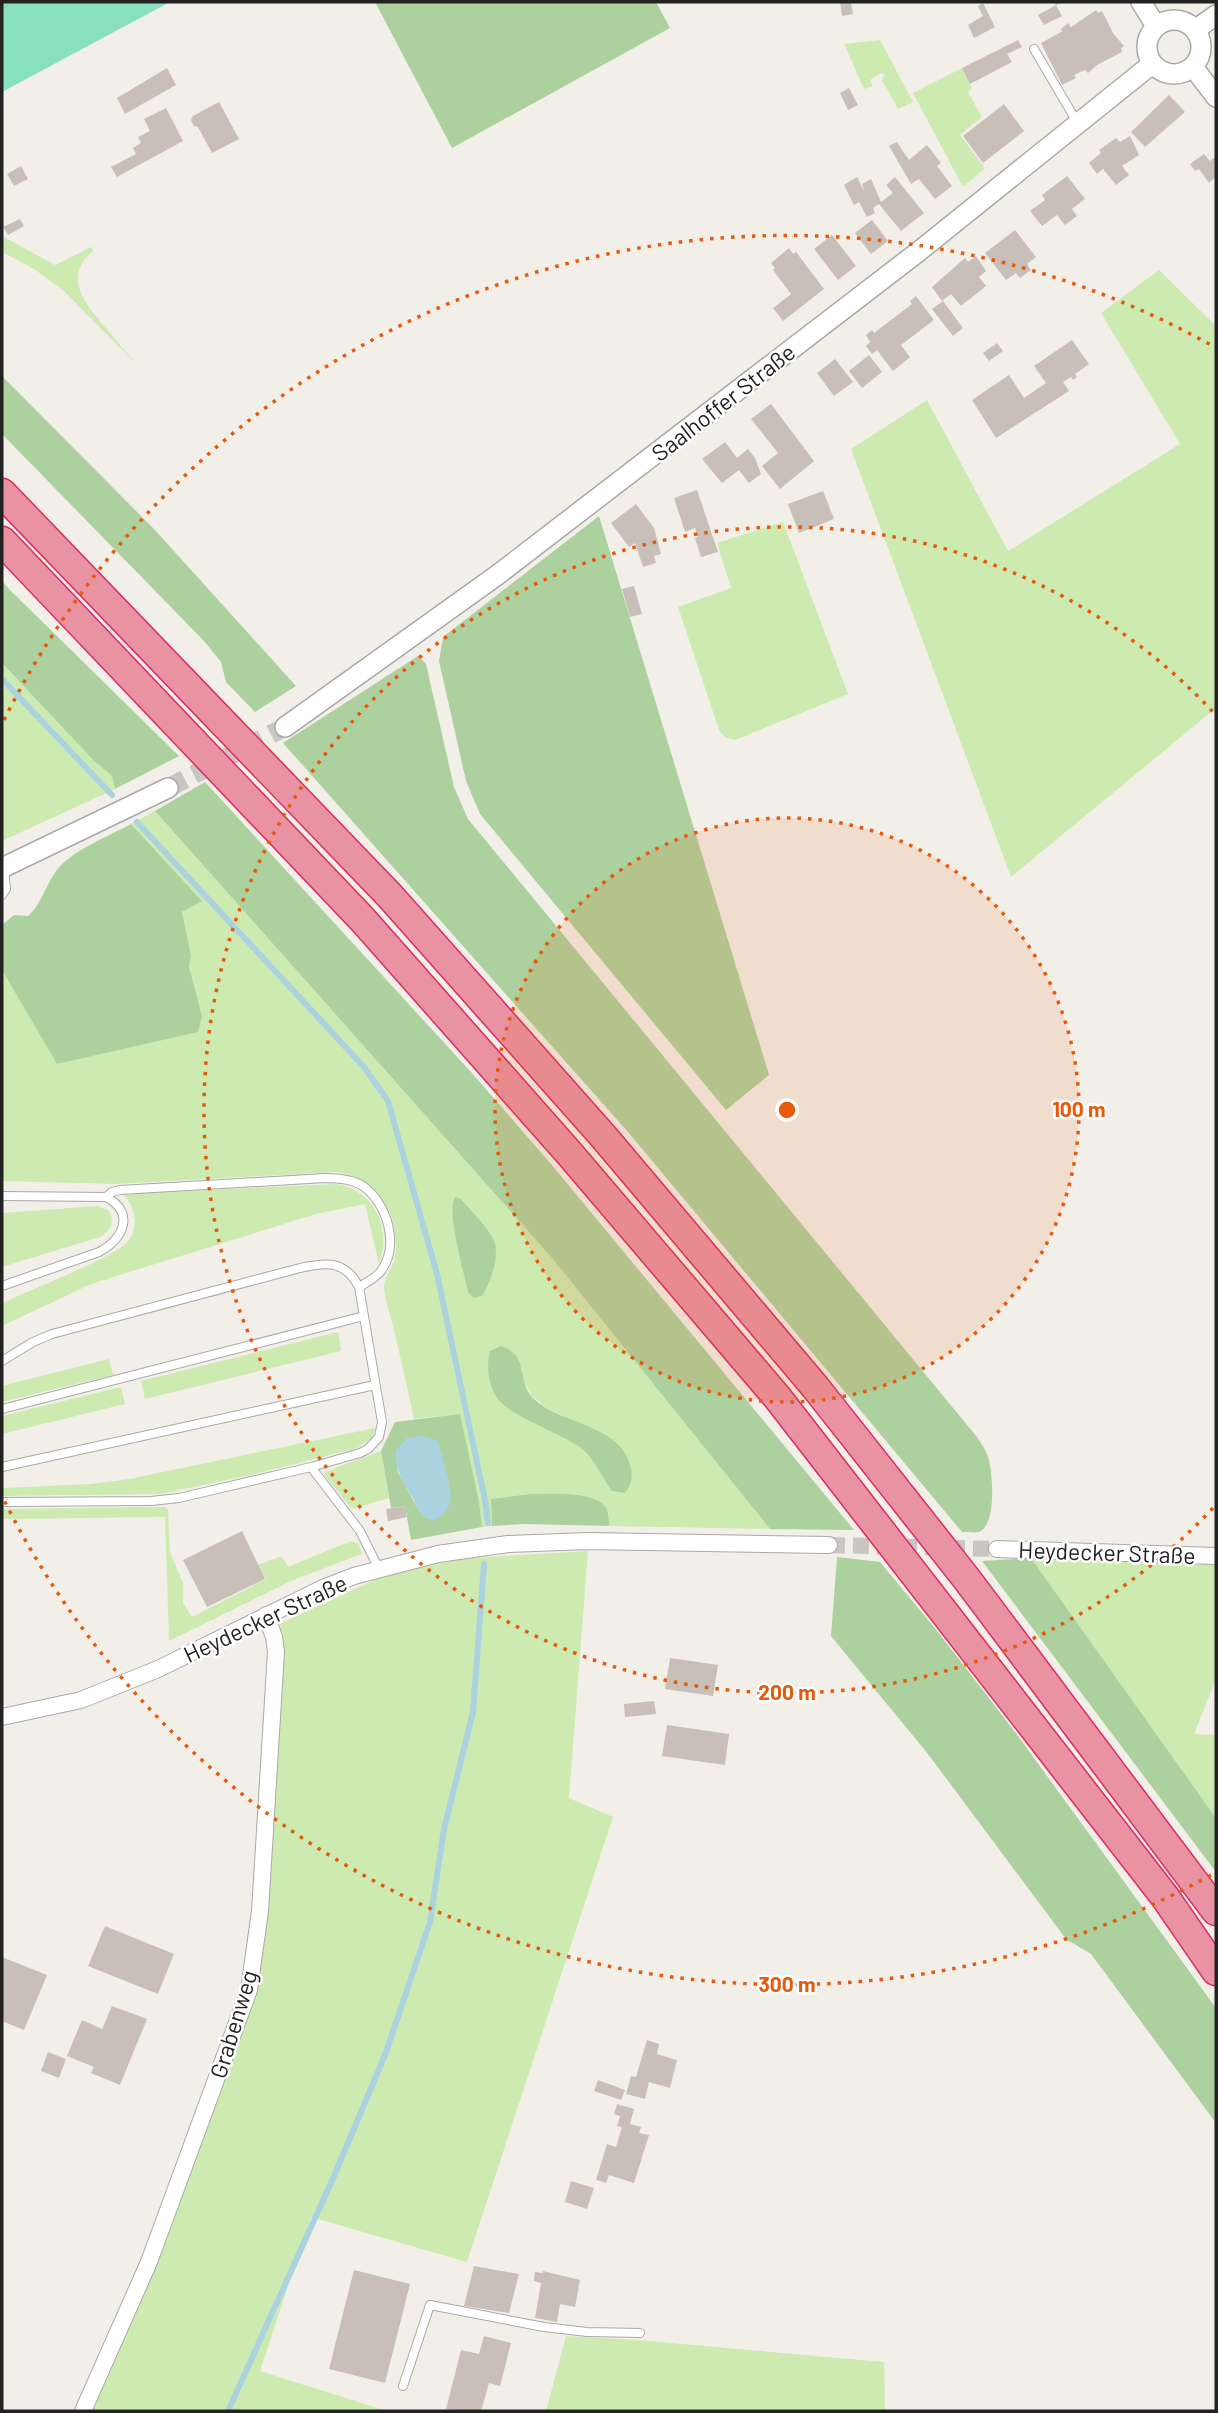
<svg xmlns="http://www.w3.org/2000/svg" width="1218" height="2413" viewBox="0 0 1218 2413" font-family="Barlow,sans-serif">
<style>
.grass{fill:#cdebb0;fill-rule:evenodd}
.forest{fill:#add19e;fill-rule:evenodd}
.pitch{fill:#88e0be}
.water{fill:#aad3df}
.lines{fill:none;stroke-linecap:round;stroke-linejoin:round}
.stream{stroke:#aad3df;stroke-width:6}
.building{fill:#c7bfb8}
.minor-tunnel{stroke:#c8c6c1;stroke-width:16;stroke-dasharray:16 8;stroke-linecap:butt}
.tertiary-tunnel{stroke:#c8c6c1;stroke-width:19;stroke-dasharray:19 10;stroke-linecap:butt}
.service-casing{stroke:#a9a9a9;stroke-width:10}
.minor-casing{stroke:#a9a9a9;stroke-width:18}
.tertiary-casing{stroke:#a9a9a9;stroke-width:22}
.motorway-casing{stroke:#dc2a67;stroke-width:31}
.service{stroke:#fff;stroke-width:8}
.minor{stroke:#fff;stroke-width:16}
.tertiary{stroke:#fff;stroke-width:19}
.motorway{stroke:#e892a2;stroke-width:28}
.ring{fill:none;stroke:#e8590c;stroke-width:3.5;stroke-dasharray:3.5 7}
.labels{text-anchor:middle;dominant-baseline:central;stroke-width:5;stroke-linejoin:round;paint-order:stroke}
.street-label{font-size:23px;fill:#222;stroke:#fff}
.centre{fill:#e8590c;stroke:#fff;stroke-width:3.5}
.ring-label{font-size:21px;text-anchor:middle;font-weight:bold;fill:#e8590c;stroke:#fff;stroke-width:5;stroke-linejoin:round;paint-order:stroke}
</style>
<rect width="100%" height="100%" fill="#f2efe9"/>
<path class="grass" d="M880 40 913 102 898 109 882 80 884 74 881 73 870 80 873 86 864 89 844 44Z
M962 68 972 89 968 92 982 117 960 135 985 168 963 187 913 93Z
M2 236 55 265 91 247 94 250C62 276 84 302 104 326 115 339 126 352 137 365L64 291 34 269 2 252Z
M1159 270 1216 326V708L1011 877 851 449 927 400 1008 551 1180 444 1101 313Z
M783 522 848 694 735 740 725 737 719 730 678 607 731 588 717 543Z
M2 663 94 761 112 776 115 789 2 841Z
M155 811 552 1258 770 1529 609 1526V1514L530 1494 491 1499 492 1526 482 1527 479 1501 460 1414 414 1419C408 1390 401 1360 394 1330 391 1316 385 1302 384 1288 383 1278 393 1268 395 1258 401 1216 379 1177 336 1172L115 1184 2 1181V970L58 1064 202 1016 189 966 191 955 182 912 202 901 131 824ZM490 1351 522 1368 523 1380 532 1396 547 1408 572 1420 606 1484C599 1471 593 1457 582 1448 547 1422 476 1410 490 1351Z
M336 1184C375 1190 392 1229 379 1264L365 1204 316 1214 91 1284 2 1326V1303C25 1292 119 1256 129 1240 139 1224 135 1207 123 1194Z
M97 1206 108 1210C116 1222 111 1230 100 1237L2 1267V1213Z
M338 1332 341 1351 145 1399 141 1381Z
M109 1359 113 1375 2 1402V1386Z
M121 1387 125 1404 2 1434V1416Z
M375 1428 372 1438 357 1448 251 1475 160 1494 2 1496V1488L90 1484 129 1479Z
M381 1451 389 1498 352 1509 325 1476V1472Z
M165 1507 168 1510 170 1552 183 1583V1603L192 1617 266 1579 258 1565 282 1556 288 1567 351 1541 359 1544 362 1554 293 1580 169 1641 165 1517 2 1519V1509Z
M588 1551 569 1798 613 1817 467 2262 311 2217 260 2371 387 2411H83L249 1990 272 1744 268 1629 381 1577 456 1559Z
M1031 1558 1216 1562V1679L1194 1734 1216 1735V1818Z
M566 2336 637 2340 884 2362 885 2411H546Z"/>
<path class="forest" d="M375 2H656L670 28 452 148Z
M2 376 154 529 296 686 255 712 226 682 221 662 204 641 2 434Z
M599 516 769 1075 726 1110 480 814 466 781 439 661 443 637Z
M2 581 9 589 179 756 115 789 112 776 94 761 2 663Z
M418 656 426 664 454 787 468 819 977 1437C981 1443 986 1450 988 1457 993 1472 997 1525 979 1532 975 1533 967 1532 962 1532L628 1132 283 743Z
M205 782 471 1072 551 1164 854 1530 770 1529 552 1258 155 811Z
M131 824 202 901 182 912 191 955 189 966 202 1016 198 1032 57 1064 2 970V925L14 915 28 916C41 905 46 884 57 870 71 851 109 836 131 824Z
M455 1197 461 1199C470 1210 491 1230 495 1243 499 1258 490 1284 482 1296L474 1298 468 1292C464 1272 446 1212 455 1197Z
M501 1346C530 1355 516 1380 533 1398 562 1426 621 1423 631 1468 633 1478 631 1485 625 1493L612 1491C601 1477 595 1458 580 1447 560 1433 510 1416 497 1398 488 1385 486 1365 490 1351Z
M460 1414 479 1501 482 1527 411 1540 405 1506 391 1508 381 1451 395 1422ZM438 1442 451 1498 419 1511 398 1472 396 1451Z
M530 1494C549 1494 588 1491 603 1504 609 1510 609 1518 609 1526L524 1524 492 1526 491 1499Z
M837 1557 880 1562 938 1632 1015 1732 1216 2008V2123L1091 1954 1066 1939 928 1754 831 1636Z
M1031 1558 1216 1818V1872L982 1561Z"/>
<path class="pitch" d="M2 2H170L2 92Z"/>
<path class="water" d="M418 1436 429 1437 438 1442C443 1459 449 1478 451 1496 451 1510 436 1527 423 1516 417 1511 416 1503 412 1497 402 1479 396 1473 396 1451L407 1438Z"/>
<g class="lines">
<path class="stream" d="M2 679 112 795
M137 822 364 1067 388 1101 437 1274 485 1500 488 1523
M228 2411 334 2176 385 2055 430 1922 444 1829 473 1712 484 1564"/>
</g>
<path class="building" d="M845 2H851L853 14 842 16 840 3Z
M1054 2H1065L1056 5 1062 16 1044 25 1038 15 1056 5Z
M983 3 995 27 974 38 968 25 983 16 978 6Z
M1096 10 1098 13 1102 11 1113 33 1124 46 1121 48 1122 52 1097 65 1088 73 1085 70 1074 75 1076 78 1062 85 1041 43 1063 31 1060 30 1068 23 1071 27Z
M1018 40 1022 47 1007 54 1012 62 970 84 962 68Z
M167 68 176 85 125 114 117 98Z
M849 88 858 105 848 110 840 93Z
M1169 95 1185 112 1145 147 1131 132Z
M219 102 239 139 212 153 198 127 194 126 191 120 193 116Z
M1004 104 1024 131 983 163 963 136Z
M166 108 183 141 117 177 111 167 136 154 133 148 141 143 138 137 150 131 144 119Z
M1130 136 1139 155 1122 166 1129 175 1116 185 1103 169 1097 174 1089 163 1101 153 1099 150 1116 138 1120 142Z
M897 142 909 160 927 145 941 163 937 166 952 186 935 199 919 179 911 184 889 146Z
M1204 154 1210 161 1216 156V177L1209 183 1199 169 1195 171 1190 164Z
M21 166 28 179 14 186 7 174Z
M1067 176 1085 199 1072 209 1077 216 1065 225 1057 215 1042 226 1030 211 1045 200 1042 195Z
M857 177 865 193 862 184 871 179 881 202 893 193 886 185 895 177 924 213 901 231 879 204 873 208 875 213 867 217 859 202 854 205 844 185Z
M20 219 24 226 8 235 3 227Z
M872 220 888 241 871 254 855 233Z
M1015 230 1036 257 1027 264 1031 270 1020 278 1016 273 1006 280 985 253Z
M832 235 856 266 838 280 814 249Z
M789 248 793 254 796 252 824 289 783 321 773 308 791 294 773 270 775 268 771 263Z
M976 256 986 271 979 277 986 286 961 306 951 294 942 301 932 287 965 258 968 262Z
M916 296 934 320 901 345 910 357 893 371 877 350 872 354 866 346 870 342 866 335 872 330 874 333 912 304 910 301Z
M943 301 963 328 953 336 932 309Z
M1072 340 1089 364 1075 374 1077 377 1073 380 1071 377 1063 382 1069 391 996 438 972 400 1009 375 1024 398 1046 383 1034 366Z
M997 343 1003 351 989 361 983 353Z
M869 355 882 372 862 388 849 371Z
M835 359 853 382 834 396 817 373Z
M771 404 814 461 780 489 762 466 778 453 751 419Z
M725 442 737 458 748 449 755 458 761 474 749 483 739 470 722 483 702 459Z
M697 490 718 552 701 557 695 538 698 537 695 528 685 532 674 498Z
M823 491 834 519 799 533 788 504Z
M636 504 654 528 661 554 654 556 656 563 643 567 635 543 629 547 611 523Z
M634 586 642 614 630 617 622 589Z
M405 1506 407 1517 388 1521 386 1509Z
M242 1531 265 1579 207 1607 183 1560Z
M670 1658 718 1665 713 1696 665 1689Z
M654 1701 656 1714 625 1717 624 1704Z
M667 1725 729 1734 725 1765 662 1756Z
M105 1926 174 1954 158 1994 88 1966Z
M2 1957 47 1975 24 2030 2 2021Z
M112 2006 147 2019 120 2085 91 2073 94 2067 67 2056 82 2020 102 2029Z
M647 2040 659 2044 657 2054 677 2060 670 2088 649 2082 645 2099 626 2094 631 2076 636 2077Z
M48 2052 66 2059 59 2078 41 2071Z
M598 2080 625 2090 621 2100 594 2091Z
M617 2104 634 2109 630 2124 641 2127 639 2133 649 2135 634 2183 609 2175 606 2183 596 2180 607 2144 616 2147 622 2127 617 2126 620 2116 614 2114Z
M571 2181 594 2188 587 2209 565 2202Z
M474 2266 519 2274 509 2313 464 2306Z
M354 2270 410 2284 385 2383 329 2369Z
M543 2271 580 2280 575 2307 560 2304 557 2322 535 2318 541 2283 534 2281 535 2272 543 2273Z
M484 2336 511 2343 500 2386 489 2383 481 2411H456L446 2409 461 2350 479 2354Z"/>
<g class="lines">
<path class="minor-tunnel" d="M829 1545 997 1549"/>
<path class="tertiary-tunnel" d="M168 788 285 727"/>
<g class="service-casing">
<path id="service" d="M1034 49 1077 122
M2 895 6 889 4 867
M2 1196 106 1197C136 1213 123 1239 99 1252L2 1286
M106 1197 112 1192 120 1190 325 1178C338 1178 352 1179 363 1186 387 1203 400 1245 381 1271 376 1278 367 1282 359 1287
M2 1361 33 1342 52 1334 300 1268C326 1262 345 1260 359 1287L382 1422 379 1437 368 1449 360 1453 311 1467 179 1498 151 1501 2 1502
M2 1409 364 1316
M2 1467 375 1385
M311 1467 360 1531 379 1569
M403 2386 430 2305 544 2327 587 2332 640 2333"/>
</g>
<g class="minor-casing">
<path id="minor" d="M997 1549 1216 1556
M2 1717 81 1700 158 1669 323 1588 354 1576 438 1554 508 1544 588 1541 829 1545
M83 2411 149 2262 249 1990 260 1911 276 1652 274 1637 266 1615"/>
</g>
<g class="tertiary-casing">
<path id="tertiary" d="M1141 2 1156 26
M1147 47a27 27 0 1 1 54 0a27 27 0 1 1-54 0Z
M1195 30 1216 15
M1193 67 1216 97
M285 727 496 576 918 252 1152 64
M2 868 168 788"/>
</g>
<g class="motorway-casing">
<path id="motorway" d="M2 493 390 896 603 1136 816 1388 966 1578 1216 1911
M2 541 363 920 569 1153 777 1397 1165 1897 1216 1971"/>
</g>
<use href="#service" class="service"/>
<use href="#minor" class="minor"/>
<use href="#tertiary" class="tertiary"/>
<use href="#motorway" class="motorway"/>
</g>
<circle cx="787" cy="1110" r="292" fill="#e8590c" fill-opacity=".12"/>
<g class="ring">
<circle cx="787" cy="1110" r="292"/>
<path d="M1213 1508A583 583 0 1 1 1213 712"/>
<path d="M1211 1875A875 875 0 0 1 4 1500M4 720A875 875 0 0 1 1211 345"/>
</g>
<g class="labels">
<g class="street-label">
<text transform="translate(723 402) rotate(-38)">Saalhoffer Straße</text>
<text transform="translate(1107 1552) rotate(2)">Heydecker Straße</text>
<text transform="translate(265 1618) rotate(-25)">Heydecker Straße</text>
<text transform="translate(233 2024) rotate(-73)">Grabenweg</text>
</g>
</g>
<circle cx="787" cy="1110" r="10" class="centre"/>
<g class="ring-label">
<text x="1079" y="1117">100 m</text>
<text x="787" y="1700">200 m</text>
<text x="787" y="1992">300 m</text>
</g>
<rect width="1218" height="2413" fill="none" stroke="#222222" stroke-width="7"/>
</svg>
